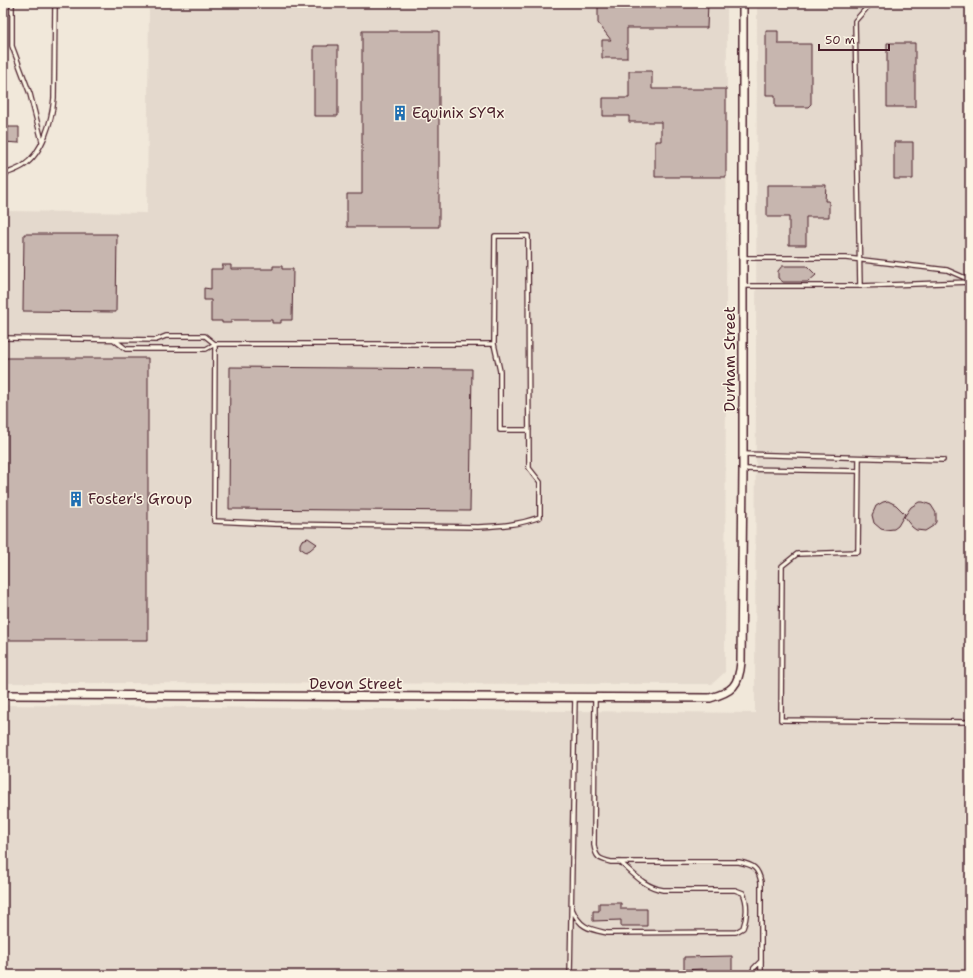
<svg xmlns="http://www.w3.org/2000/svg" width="973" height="978" viewBox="0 0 973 978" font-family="'Shantell Sans',sans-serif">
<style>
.built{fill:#e4d9cd}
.building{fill:#c7b6af;stroke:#4a1f2b}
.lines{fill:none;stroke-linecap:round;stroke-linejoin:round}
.lane-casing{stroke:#4a1f2b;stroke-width:6}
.street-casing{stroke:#4a1f2b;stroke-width:10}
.lane{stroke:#fcf5e5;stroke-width:3.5}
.street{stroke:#fcf5e5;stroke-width:7}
.labels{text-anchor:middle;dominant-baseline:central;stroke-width:3;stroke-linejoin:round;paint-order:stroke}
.poi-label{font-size:15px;fill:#4a1f2b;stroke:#fcf5e5;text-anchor:start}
.street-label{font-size:15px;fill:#4a1f2b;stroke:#fcf5e5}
</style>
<rect width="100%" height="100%" fill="#f1e8da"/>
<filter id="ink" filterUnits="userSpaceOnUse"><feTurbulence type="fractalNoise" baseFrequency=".025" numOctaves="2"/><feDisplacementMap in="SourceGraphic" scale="8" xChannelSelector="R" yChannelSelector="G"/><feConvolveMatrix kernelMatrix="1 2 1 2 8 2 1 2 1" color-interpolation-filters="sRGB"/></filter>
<g filter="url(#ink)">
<path class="built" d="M149 3H727L725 672 712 684 3 683V211L147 213Z
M757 3H970V975H3V705L755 713Z"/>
<path class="building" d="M598 3H708L707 28H627V58H602V40H611L598 23Z
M362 31H439V227H347V194H362Z
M766 31H778V44H811V104L808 107H775V95H766Z
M887 43H915V107H887Z
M328 45H338V116H314V46H328Z
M629 71H652V89H726V177H655V141H661V122H629V116H603V98H629Z
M3 127H19V143L3 142Z
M894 142H913V179H894Z
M767 185H826L825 201H829V217H806V245H789V217H767Z
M24 234H117L116 312 23 311Z
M222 265H231V269H273V266H282V269H293L292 320H281V323H272V320H231V323H222V321H211V300H204V288L211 289V269H222Z
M782 266H807L816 275 808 282H783L778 278V271Z
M3 358H148V640H3Z
M230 367 472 369 470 511 229 509Z
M888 501 896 505 905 514 898 526 894 529 885 530 881 529 874 523 872 515 876 506 883 502Z
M919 502H923L931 505 936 513V522L933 526 925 531 916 530 912 527 904 517 911 507Z
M308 538 317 544 310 550 306 552 300 548V544L302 540Z
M599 903H621V909H647V926H621V920L593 921V911H599Z
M732 956V975H702V969L684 970V957Z"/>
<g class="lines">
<g class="lane-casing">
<path id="lane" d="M12 3V46L30 94 42 141
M3 175C9 172 17 170 23 166 43 153 52 120 54 98L55 3
M743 258H846L947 270 970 280
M743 286H860L970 282
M860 286 855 21 871 3
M3 338 156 340 166 336H205L215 344
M113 339 126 349H206L215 344H494
M215 344 214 521 274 524 478 527C500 526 518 525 540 517V482L529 468 528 236H495L494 344 500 371V430H529
M743 454 943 460
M859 458 858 552 797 554 782 566 781 720 970 722
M743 469 859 471
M595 698 594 845C596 858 599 859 611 862H739C753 865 758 867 761 882V975
M572 909C580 928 589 929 607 933L736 932 743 928C747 918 748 903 743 893L735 890H663C644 887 634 874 620 862
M570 975 575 697
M751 975 754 968 761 961"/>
</g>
<g class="street-casing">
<path id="street" d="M3 695 710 698C732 692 739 686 741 662L743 469V3"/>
</g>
<use href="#lane" class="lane"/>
<use href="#street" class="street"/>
</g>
</g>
<defs>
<g id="building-bare" transform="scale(1.2)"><path d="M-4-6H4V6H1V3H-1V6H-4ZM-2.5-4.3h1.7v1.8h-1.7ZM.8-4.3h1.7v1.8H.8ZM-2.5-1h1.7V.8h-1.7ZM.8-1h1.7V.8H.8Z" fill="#1f6fb2" stroke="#fcf5e5" stroke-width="2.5" paint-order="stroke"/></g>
</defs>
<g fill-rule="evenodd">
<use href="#building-bare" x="400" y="113"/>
<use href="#building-bare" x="76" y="499"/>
</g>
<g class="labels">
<g class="poi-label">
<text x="412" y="113">Equinix SY9x</text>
<text x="88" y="499">Foster's Group</text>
</g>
<g class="street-label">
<text transform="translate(730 359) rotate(-90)">Durham Street</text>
<text x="356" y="684">Devon Street</text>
</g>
</g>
<rect width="973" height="978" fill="none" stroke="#fcf5e5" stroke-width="16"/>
<rect x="8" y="8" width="957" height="962" fill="none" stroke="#4a1f2b" stroke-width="1.5" filter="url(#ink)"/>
<path d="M819 44v6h70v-6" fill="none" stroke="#4a1f2b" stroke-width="2"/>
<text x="825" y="44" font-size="12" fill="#4a1f2b" stroke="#fcf5e5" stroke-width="3" paint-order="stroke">50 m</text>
</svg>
